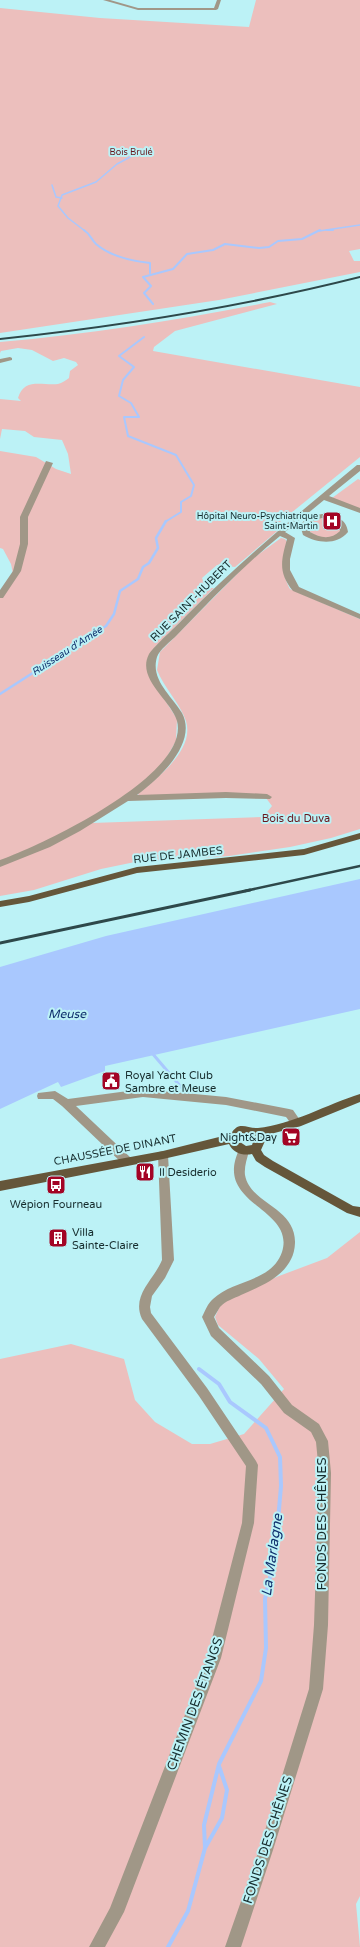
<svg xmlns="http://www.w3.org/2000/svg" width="360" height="1947" viewBox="0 0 360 1947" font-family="'Varela Round',sans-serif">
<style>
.green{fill:#ecbfbd}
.water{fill:#a9c8fe}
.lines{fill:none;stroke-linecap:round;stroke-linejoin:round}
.stream-far4{stroke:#a9c8fe;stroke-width:1.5}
.stream-far3{stroke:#a9c8fe;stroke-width:2}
.stream-far2{stroke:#a9c8fe;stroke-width:2.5}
.stream-far1{stroke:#a9c8fe;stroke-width:3}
.stream{stroke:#a9c8fe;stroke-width:4}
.minor{fill:#a09787;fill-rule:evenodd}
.major{fill:#65563a;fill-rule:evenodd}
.rail-far2{stroke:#2e484a;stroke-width:2}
.rail-far1{stroke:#2e484a;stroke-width:2.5}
.rail{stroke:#2e484a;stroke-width:3}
.labels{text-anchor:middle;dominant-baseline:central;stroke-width:4;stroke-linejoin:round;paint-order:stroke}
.far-park-label{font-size:9px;fill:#68171e;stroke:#bcf2f6}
.far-poi-label{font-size:9px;fill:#162c2d;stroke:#bcf2f6;text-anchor:end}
.far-water-label{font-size:10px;font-style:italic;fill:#10316e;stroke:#bcf2f6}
.street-label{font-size:11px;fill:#162c2d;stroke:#bcf2f6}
.park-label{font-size:11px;fill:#68171e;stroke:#bcf2f6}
.poi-label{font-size:11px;fill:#162c2d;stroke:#bcf2f6;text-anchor:start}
.water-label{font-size:12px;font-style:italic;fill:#10316e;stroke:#bcf2f6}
.near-street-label{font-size:13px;fill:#162c2d;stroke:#bcf2f6}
.near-water-label{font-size:14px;font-style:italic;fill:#10316e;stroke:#bcf2f6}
</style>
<rect width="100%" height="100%" fill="#bcf2f6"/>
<path class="green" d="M256 0H360V249L349 251 354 261H360V272L219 300 0 333V8L100 18 249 27Z
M270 302 277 304 175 331 154 347 153 351 360 387V457L280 522 282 527 235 567 217 565 202 578 206 588H214L156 646 150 655 156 686 177 719 176 741 164 762 145 781 92 823 263 817 272 806 266 798 139 796 138 794C157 778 195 750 186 721 180 703 164 688 157 670L160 652 251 560 281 538 285 539 287 542C282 560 281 573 290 589L360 619V829L331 838 290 847 229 856 135 862 101 869 34 890 0 896V591L14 579 11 564 3 549 0 548V451L36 457 56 469 71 474 68 454 62 440 34 437 25 431 2 429 0 439V399L21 401 18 398C24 377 43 386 58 384 62 383 66 380 69 378L70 371 78 365 76 362 64 358 53 361 32 350 18 348 1 351 0 353V342C91 334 180 320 270 302Z
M358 479 360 480V509L332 498Z
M322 518C331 520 338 520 342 529 335 542 317 539 308 530V525L314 520Z
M360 1232V1896L356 1904 360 1947H0V1359L71 1344 124 1359 135 1400 155 1422 192 1444H210L244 1434 284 1389 259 1359 218 1325 215 1317 220 1306 231 1297 279 1276 327 1258Z"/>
<path class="water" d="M360 879V1009L105 1066V1071L61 1087 58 1082 0 1109V967L106 936Z"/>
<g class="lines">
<path class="stream-far4" d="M52 185 56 197 62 198
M85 231 68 218 58 206 62 195 96 182 117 164 132 156
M319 231 360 225"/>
<path class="stream-far3" d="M84 230C90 234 91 239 96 244 111 257 131 261 150 263V273
M327 230H333
M153 304 144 293 151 286 143 277 173 269 187 254 213 250 225 244 259 248 269 247 278 241 302 239 320 230
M144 337 119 356 134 367 123 380 119 396 131 403 139 417H124L128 436 176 455 194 485 191 496 181 502V512L165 522"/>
<path class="stream-far2" d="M0 694 106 626 114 614 120 591 138 579 143 567 149 563 158 548 156 538 166 521"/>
<path class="stream-far1" d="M152 1053 187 1094"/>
<path class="stream" d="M205 1848 222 1818 227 1790 219 1766
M168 1947 188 1911 205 1848 204 1825 219 1764 261 1681 266 1648 265 1599 275 1556 281 1486 280 1457 266 1428 230 1402 219 1384 199 1369"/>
<path class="minor" d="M103 0H110L138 8H214L217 0H221L218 9 216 10H138Z
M10 357 12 358V360L0 363V359Z
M46 461 53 463 28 517V544L21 571 3 598H0V590L13 571 20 544V517Z
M357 465H360V471L329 496 360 508V513L324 500 285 532 295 538 290 559V570L299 587 360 614V619L293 591C278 572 281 561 287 539L280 536C243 566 210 601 177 635 171 641 159 650 157 657 150 680 172 696 182 713 198 743 159 779 137 795L226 792 267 794 272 797 270 799 226 798 128 801 80 831 50 847 0 867V860C40 846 191 775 177 721 171 700 136 679 149 654 155 645 177 626 185 617 239 562 298 514 357 465Z
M322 514C335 517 346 517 348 532 336 546 317 543 303 535L300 525C307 517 312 516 322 514ZM322 518 332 521 339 526 340 531C331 540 320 538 310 532L308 525 313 521Z
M143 1089 226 1097 289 1109 293 1110 302 1123 301 1126C293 1129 290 1122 286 1117L226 1105 143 1097 76 1106 131 1158 133 1161 131 1164 127 1166 123 1164 62 1106 53 1099H38L37 1096 38 1093 55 1091 68 1099Z
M244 1147 248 1148 249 1151C247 1159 244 1167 245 1175 250 1204 296 1207 295 1243 294 1273 264 1285 241 1295 235 1298 225 1301 220 1307 218 1310 216 1314 214 1317L219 1328 269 1376 292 1405 319 1424 328 1441 331 1473 328 1625 323 1689 273 1850 241 1947H225L259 1850 309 1689 314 1625 319 1473 316 1442 311 1432 284 1413 261 1384 211 1336 202 1317C205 1311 208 1303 213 1299 232 1280 272 1282 282 1252 296 1207 211 1205 240 1148Z
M163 1151 167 1152 168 1155 174 1260 165 1278 152 1296 150 1307 151 1313 207 1388 256 1461 258 1465 254 1523 221 1658 124 1912 105 1947H89L110 1908 207 1658 242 1523 246 1466 199 1396 142 1319C131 1295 154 1280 162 1260L158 1155 159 1152Z"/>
<path class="major" d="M360 833V839L304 855 137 873 29 902 0 907V901L29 896 137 867 304 849Z
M360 1094V1102L301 1126 263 1136 265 1141 261 1150 264 1155 273 1161 353 1206 360 1207V1217L347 1213 265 1167 256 1161 252 1154C243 1156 233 1153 229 1144L163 1159 0 1191V1181L163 1151 231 1134C239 1120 247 1129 258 1128 291 1125 328 1104 360 1094ZM244 1135H249L254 1139 252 1145 246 1146 240 1142V1138Z"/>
<path class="rail-far2" d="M0 339C122 326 241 307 360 277"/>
<path class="rail-far1" d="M245 891 360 866"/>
<path class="rail" d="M0 943 250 890"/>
</g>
<defs>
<g id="hospital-square" transform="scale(1)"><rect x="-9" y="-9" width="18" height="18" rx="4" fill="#a30425" stroke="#bcf2f6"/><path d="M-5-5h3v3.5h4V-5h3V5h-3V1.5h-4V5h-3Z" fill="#fff"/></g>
<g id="civic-square" transform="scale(1)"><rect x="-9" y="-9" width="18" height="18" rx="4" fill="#a30425" stroke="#bcf2f6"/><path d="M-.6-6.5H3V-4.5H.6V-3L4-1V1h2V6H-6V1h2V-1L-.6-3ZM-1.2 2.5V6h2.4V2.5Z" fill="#fff"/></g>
<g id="supermarket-square" transform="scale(1)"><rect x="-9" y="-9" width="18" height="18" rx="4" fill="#a30425" stroke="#bcf2f6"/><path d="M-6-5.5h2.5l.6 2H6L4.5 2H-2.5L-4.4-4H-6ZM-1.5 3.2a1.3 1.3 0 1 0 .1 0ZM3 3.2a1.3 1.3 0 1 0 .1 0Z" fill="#fff"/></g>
<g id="restaurant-square" transform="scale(1)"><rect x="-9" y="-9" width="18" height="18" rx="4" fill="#a30425" stroke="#bcf2f6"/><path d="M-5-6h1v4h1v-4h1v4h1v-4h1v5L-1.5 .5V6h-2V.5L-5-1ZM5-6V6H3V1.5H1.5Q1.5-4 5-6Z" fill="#fff"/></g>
<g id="bus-square" transform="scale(1)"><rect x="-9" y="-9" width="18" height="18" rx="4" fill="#a30425" stroke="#bcf2f6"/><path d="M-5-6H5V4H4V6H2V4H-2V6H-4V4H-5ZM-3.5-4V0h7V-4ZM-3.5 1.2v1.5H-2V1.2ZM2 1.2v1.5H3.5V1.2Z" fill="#fff"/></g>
<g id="building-square" transform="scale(1)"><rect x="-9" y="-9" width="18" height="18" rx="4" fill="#a30425" stroke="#bcf2f6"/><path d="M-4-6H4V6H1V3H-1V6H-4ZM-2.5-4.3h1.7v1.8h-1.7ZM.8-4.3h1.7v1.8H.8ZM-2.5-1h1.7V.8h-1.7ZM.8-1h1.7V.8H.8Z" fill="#fff"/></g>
</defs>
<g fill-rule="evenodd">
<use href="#hospital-square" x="332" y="521"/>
<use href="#civic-square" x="111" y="1081"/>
<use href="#supermarket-square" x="291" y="1137"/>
<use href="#restaurant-square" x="145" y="1172"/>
<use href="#bus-square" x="56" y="1185"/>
<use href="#building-square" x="58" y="1238"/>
</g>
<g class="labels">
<g class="far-park-label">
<text x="131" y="152">Bois Brulé</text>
</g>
<g class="far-poi-label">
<text x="318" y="516">Hôpital Neuro-Psychiatrique<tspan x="318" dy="10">Saint-Martin</tspan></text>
</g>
<g class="far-water-label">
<text transform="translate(67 651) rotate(-33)">Ruisseau d'Amée</text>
</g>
<g class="street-label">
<text transform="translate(191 601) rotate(-45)">RUE SAINT-HUBERT</text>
<text transform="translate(178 855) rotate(-6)">RUE DE JAMBES</text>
<text transform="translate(115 1150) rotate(-11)">CHAUSSÉE DE DINANT</text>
</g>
<g class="park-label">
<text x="296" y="818">Bois du Duva</text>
</g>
<g class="poi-label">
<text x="125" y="1075">Royal Yacht Club<tspan x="125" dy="13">Sambre et Meuse</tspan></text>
<text x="277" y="1137" text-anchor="end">Night&amp;Day</text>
<text x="159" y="1172">Il Desiderio</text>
<text x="56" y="1204" text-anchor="middle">Wépion Fourneau</text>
<text x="72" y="1232">Villa<tspan x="72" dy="13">Sainte-Claire</tspan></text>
</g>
<g class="water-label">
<text x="67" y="1014">Meuse</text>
</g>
<g class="near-street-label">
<text transform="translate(322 1524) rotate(-90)">FONDS DES CHÊNES</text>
<text transform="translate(195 1704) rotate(-70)">CHEMIN DES ÉTANGS</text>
<text transform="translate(268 1840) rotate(-72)">FONDS DES CHÊNES</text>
</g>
<g class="near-water-label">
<text transform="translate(272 1555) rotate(-82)">La Marlagne</text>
</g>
</g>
</svg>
